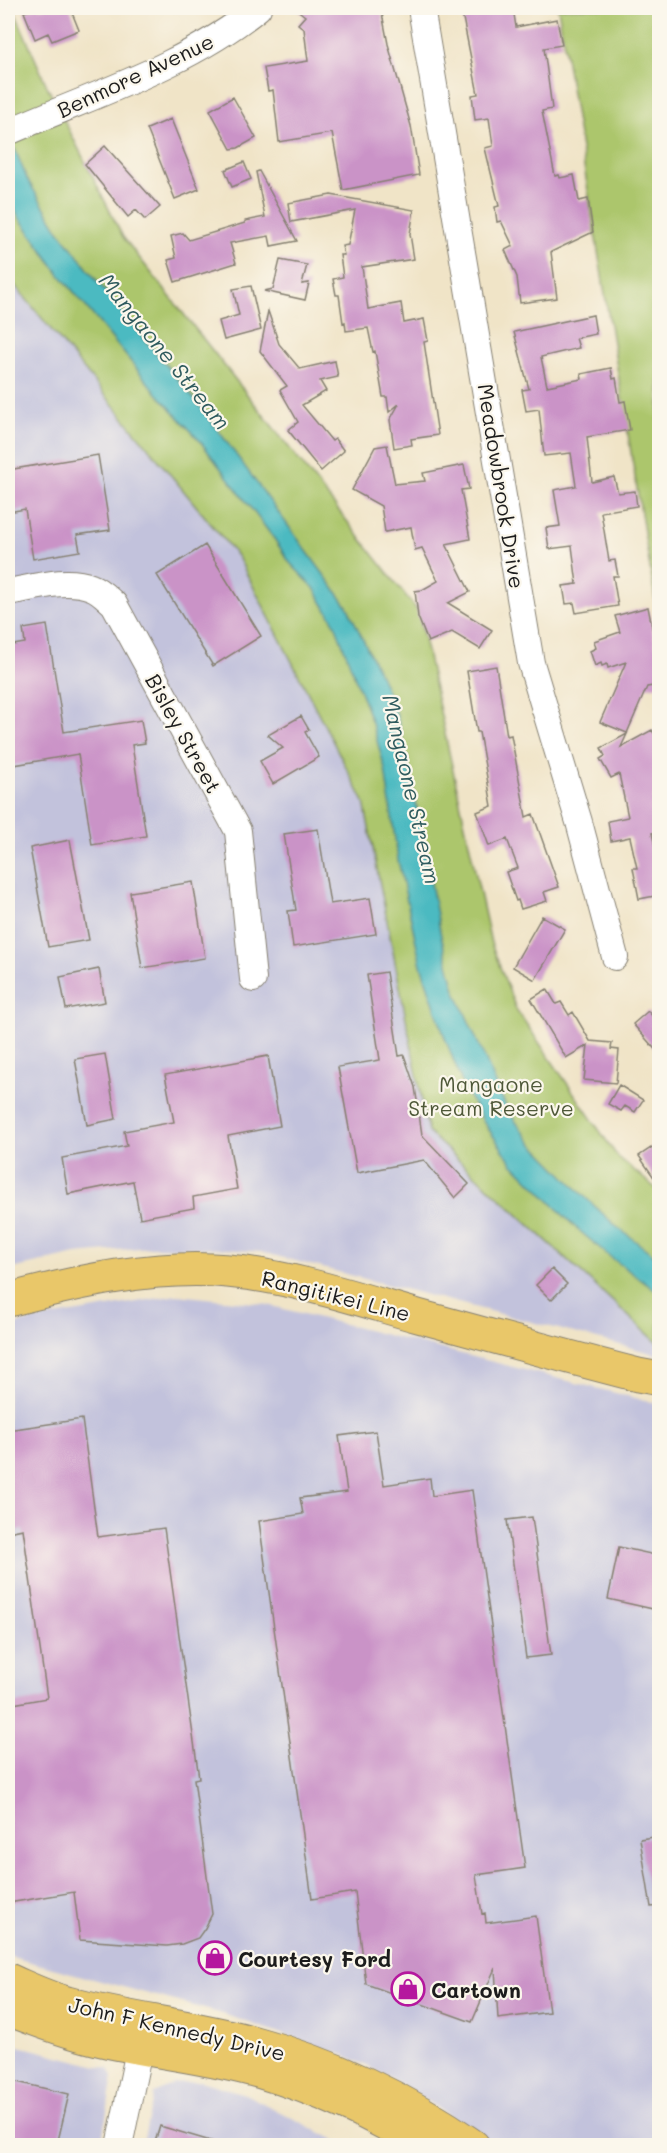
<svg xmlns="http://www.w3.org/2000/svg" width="667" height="2153" viewBox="0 0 667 2153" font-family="Mali,sans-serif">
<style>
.industrial{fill:#c2c2dc}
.green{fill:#acc66c;stroke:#647144;stroke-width:1.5}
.water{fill:#4bbac1;stroke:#346b6e;stroke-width:1.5}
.building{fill:#ca93c7}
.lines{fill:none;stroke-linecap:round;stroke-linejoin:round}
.minor-casing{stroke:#868072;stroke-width:28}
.major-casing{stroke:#868072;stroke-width:35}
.highway-casing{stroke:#868072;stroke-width:35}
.minor{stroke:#fff;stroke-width:26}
.major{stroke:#e9c769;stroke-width:33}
.highway{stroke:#e9c769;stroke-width:33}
.labels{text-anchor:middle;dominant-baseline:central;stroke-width:4.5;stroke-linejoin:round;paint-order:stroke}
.street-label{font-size:21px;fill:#1c1c1c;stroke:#fbf7ec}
.park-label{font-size:21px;fill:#4e5838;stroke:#fbf7ec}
.poi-label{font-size:21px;font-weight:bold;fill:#1c1c1c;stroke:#fbf7ec;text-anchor:start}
.water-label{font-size:22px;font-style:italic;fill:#2f5b5e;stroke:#fbf7ec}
</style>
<rect width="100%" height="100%" fill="#fbf7ec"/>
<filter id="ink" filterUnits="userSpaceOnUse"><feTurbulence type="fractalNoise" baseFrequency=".0167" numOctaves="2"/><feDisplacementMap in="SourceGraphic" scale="12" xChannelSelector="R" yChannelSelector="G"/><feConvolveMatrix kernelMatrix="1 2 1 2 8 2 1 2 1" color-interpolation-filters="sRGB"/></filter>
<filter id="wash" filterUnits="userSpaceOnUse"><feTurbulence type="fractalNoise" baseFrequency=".008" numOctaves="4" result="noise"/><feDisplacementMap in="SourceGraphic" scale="24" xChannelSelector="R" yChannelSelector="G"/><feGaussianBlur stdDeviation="1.35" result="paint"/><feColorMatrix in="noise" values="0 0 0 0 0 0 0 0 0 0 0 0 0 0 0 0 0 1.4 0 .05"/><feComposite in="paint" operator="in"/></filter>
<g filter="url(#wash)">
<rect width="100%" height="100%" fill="#f0e4c7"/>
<path class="industrial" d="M8 277 238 557 364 802 428 1132 659 1344V1355L261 1252 212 1248 150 1247 76 1254 8 1270Z
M177 1295 264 1304 659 1404V2145H494L390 2077 344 2055 223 2014 8 1956V1326L38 1319Z
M8 2041 19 2046 109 2069 113 2077 101 2145 8 2146Z
M200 2081 245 2094 345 2145 142 2146 154 2093 174 2084Z"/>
<path class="green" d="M8 8H13L47 86 123 237 418 611 491 943 516 1009 617 1156 659 1191V1344L428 1132 364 802 238 557 8 277Z
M558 8H659V623Z"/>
<path class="water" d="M15 149 27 179 59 231 97 281 204 411 347 606 381 677 397 716 411 777 441 936 455 990 508 1111 530 1141 586 1198 617 1227 659 1259V1293L609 1256 574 1226 512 1163 487 1127 465 1090 445 1038 421 965 398 860 385 769 372 723 335 624 314 588 290 563 275 540 200 441 154 390 60 275 18 216 8 194V153Z"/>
<g id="blocks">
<path class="building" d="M35 8H70L79 30 52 41 48 33 35 39 24 12Z
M295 8H381L388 44 411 126 419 175 343 190 332 133 279 142 273 90 268 91 264 68 308 61 304 29 298 24 305 16Z
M461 8H513L516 27 557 19 562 45 544 48 552 109 542 111 555 176 559 175 560 178 574 175 579 201 588 199 593 232 551 252 557 298 520 303 517 277 505 250 513 246 501 221 497 222 495 207 499 206 485 148 493 146 489 118 475 120 472 95 478 94Z
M233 97 256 138 238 148 231 149 210 110Z
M171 119 199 189 175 199 147 129Z
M105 146 160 207 145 220 136 210 128 217 85 164Z
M244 162 251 179 232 187 225 170Z
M259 171 297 241 271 246 269 236 230 243 236 263 175 282 168 260 176 258 171 236 183 233 189 240 245 223V221L265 217 256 172Z
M331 195 414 210 410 234 414 259 362 267 368 309 401 303 404 323 424 319 428 341 424 342 438 435 411 439 412 445 394 448 390 420 399 404 389 412 387 397H383L375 351 373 352 368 328 346 331 345 322 343 323 339 295H336L333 279 343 277 340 255H344L342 246 348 245 355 210 291 222 288 203Z
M280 260 307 265 302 284 309 283 305 300 264 291 273 289Z
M251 286 261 330 224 340 219 321 239 315 233 289Z
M268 311 279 344 300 369 335 361 338 377 320 381 326 391 302 405 332 441 335 439 344 451 321 471 288 430 298 422 280 390 287 386 260 351Z
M593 315 596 334 576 338 579 348 541 357 547 386 582 379 581 374 611 368 613 379 616 378 620 402 625 401 630 430 587 437 592 482 614 477 618 493 635 491 637 506 601 512 609 561 615 560 618 576H613L618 606 576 613 574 603 566 604 563 586 577 584 572 546 549 549 546 528 560 526 554 490 576 486 571 453 544 456 539 409 526 411 522 390 529 389 514 332Z
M387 445 395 484 425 481 423 473 464 465 469 489 461 490 470 539 446 544 470 592 448 603 492 630 480 649 452 632 428 642 418 617 415 591 422 590 438 581 422 548 415 550 411 527 385 532 381 506 352 490 375 447Z
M98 455 110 530 77 535 80 551 33 559 25 509 8 512V470Z
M205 545 261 636 213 666 157 575Z
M648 607 656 647H660V685L647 687 627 733 600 722 626 662 608 668 607 664 602 666 601 663 595 666 590 651 596 648 594 641 620 632 615 616Z
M47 625 64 732 141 720 145 743 132 745 146 836 92 845 78 754 8 766V646L25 643 23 629Z
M496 666 507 736 511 735 526 817 533 814 559 887 544 892 547 901 521 909 518 900 516 901 506 872 518 868 507 839 489 846 477 812 492 806 479 732H477L467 671Z
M301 716 309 730 305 732 319 757 273 784 260 761 283 748 268 735Z
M652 730 660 743V796L653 797 660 832 652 833 660 869V895L639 899 633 868H637L630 837 611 841 608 821 628 817 619 774 611 778 600 759 605 756 601 748 627 734 621 747Z
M318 829 330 904 370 898 376 934 293 947 288 911 296 910 284 834Z
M70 840 89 940 48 947 30 848Z
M193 882 205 958 142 968 130 892Z
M542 916 565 929 535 980 513 967Z
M99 969 105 1002 66 1009 60 977Z
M386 972 399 1056 404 1055 415 1087 422 1135 469 1184 455 1198 424 1160 357 1173 338 1067 380 1060 367 975Z
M547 989 556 1004 561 1002 569 1015 573 1012 590 1041 612 1043 611 1049 619 1050 616 1083 584 1080 588 1045 566 1058 531 999Z
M648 1011 660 1025V1055L633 1024Z
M105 1054 116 1119 87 1125 75 1059Z
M268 1056 280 1126 228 1136 237 1189 193 1197 194 1208 140 1218 133 1181 68 1194 62 1158 127 1146 124 1131 174 1122 165 1075Z
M619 1085 643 1100 635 1112 625 1106 621 1111 608 1104Z
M660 1142V1186L639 1156Z
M552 1269 567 1284 551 1300 536 1285Z
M82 1419 98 1537 164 1528 199 1778 194 1779 212 1914 205 1928 198 1938 182 1944 167 1946 80 1940 74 1892 8 1903V1705L47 1698 23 1529 8 1532V1430Z
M376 1431 384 1485 430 1478 432 1496 472 1490 525 1868 476 1875 482 1914 485 1913 486 1923 536 1916 549 2012 498 2019 495 1968 472 2022 366 1984 355 1892 312 1899 259 1521 303 1514 300 1498 347 1492 339 1436Z
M532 1517 551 1655 526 1658 507 1520Z
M619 1547 660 1556V1579L653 1609 608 1599Z
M660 1836V1906L651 1907 640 1839Z
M8 2080 69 2094 57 2145H8Z
M160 2126 214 2142 213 2145H154Z"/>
</g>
</g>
<g filter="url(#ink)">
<use href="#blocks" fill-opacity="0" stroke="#868072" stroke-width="1.5"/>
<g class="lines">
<g class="minor-casing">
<path id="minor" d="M421 8 531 663 579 822 615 957
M8 132C92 95 185 67 258 8
M8 592C33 588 66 577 91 587 100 590 107 598 114 604L238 831 253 979
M119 2146 143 2031"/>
</g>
<g class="major-casing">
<path id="major" d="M8 1980C27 1988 47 1998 67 2003 128 2020 190 2025 251 2042 329 2063 406 2099 473 2146
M8 2009C36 2020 65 2031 94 2038 149 2052 206 2056 261 2072 315 2088 375 2114 423 2146"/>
</g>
<g class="highway-casing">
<path id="highway" d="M8 1300C77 1282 156 1264 228 1271 293 1277 355 1298 418 1316 491 1336 564 1356 638 1375L660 1379"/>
</g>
<use href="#minor" class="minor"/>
<use href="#major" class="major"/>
<use href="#highway" class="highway"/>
</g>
</g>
<defs>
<g id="shop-ring" transform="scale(1.725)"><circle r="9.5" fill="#fbf7ec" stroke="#b5179e" stroke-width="1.5"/><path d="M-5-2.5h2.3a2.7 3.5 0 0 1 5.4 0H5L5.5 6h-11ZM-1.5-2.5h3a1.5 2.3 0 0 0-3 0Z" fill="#b5179e"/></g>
</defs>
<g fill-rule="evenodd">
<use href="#shop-ring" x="215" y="1958"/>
<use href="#shop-ring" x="408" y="1989"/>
</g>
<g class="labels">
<g class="street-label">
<text transform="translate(135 75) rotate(-25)">Benmore Avenue</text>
<text transform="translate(502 486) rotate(81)">Meadowbrook Drive</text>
<text transform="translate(184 733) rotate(61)">Bisley Street</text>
<text transform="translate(336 1295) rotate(14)">Rangitikei Line</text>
<text transform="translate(177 2028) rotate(13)">John F Kennedy Drive</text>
</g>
<g class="park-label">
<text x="491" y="1083">Mangaone<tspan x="491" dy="24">Stream Reserve</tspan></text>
</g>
<g class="poi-label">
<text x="238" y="1958">Courtesy Ford</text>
<text x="431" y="1989">Cartown</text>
</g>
<g class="water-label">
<text transform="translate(165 351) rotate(51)">Mangaone Stream</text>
<text transform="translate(412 789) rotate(77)">Mangaone Stream</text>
</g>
</g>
<rect width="667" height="2153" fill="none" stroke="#fbf7ec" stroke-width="30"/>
</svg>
